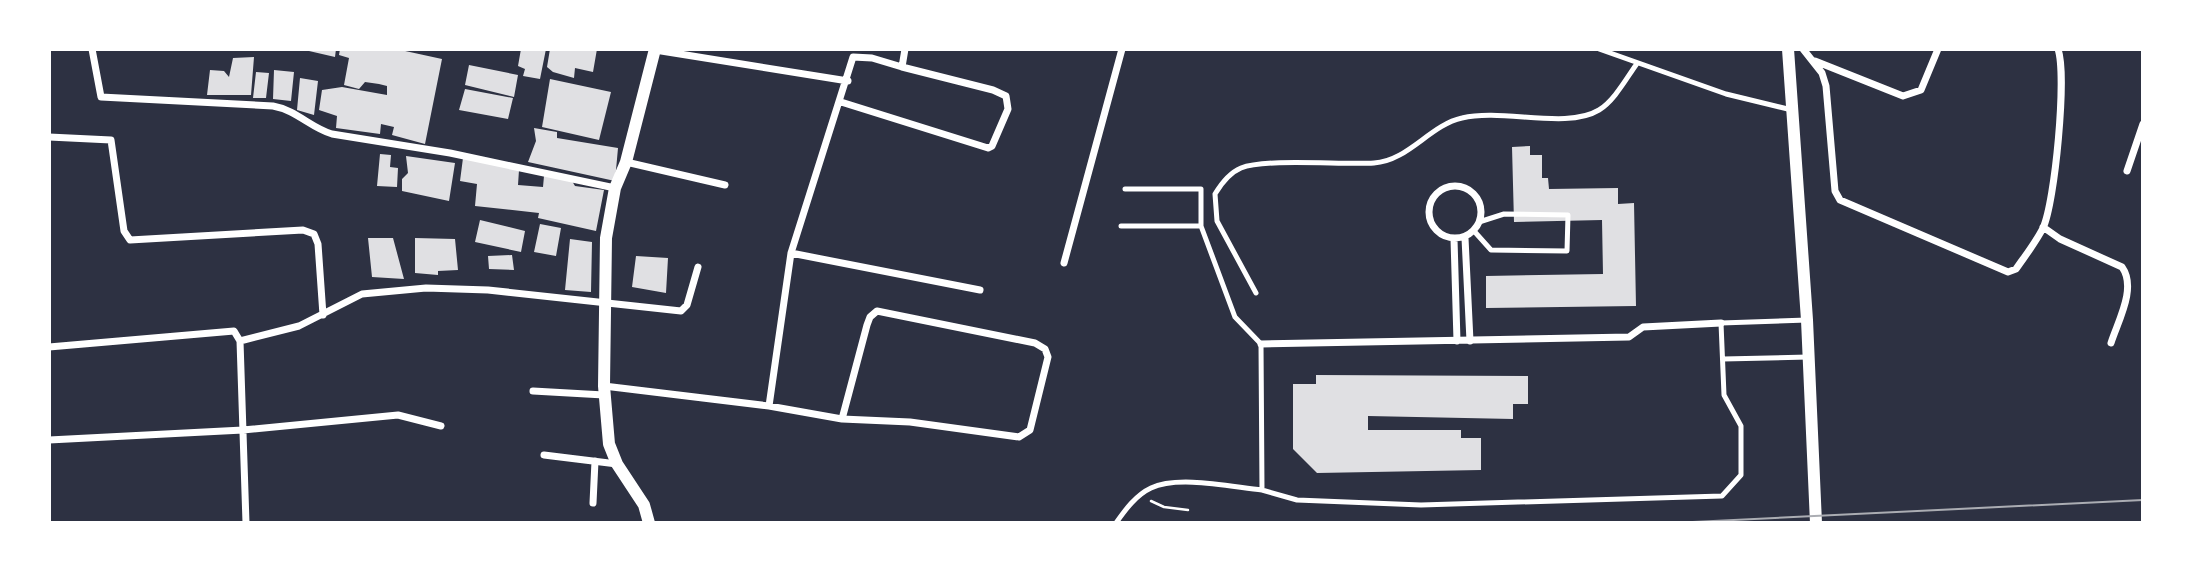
<svg xmlns="http://www.w3.org/2000/svg" width="2192" height="572" viewBox="0 0 2192 572" font-family="'Open Sans',sans-serif">
<style>
.building{fill:#e0e0e3}
.lines{fill:none;stroke-linecap:round;stroke-linejoin:round}
.path{stroke:#fff;stroke-width:2.5}
.service{stroke:#fff;stroke-width:5}
.minor{stroke:#fff;stroke-width:7}
.tertiary{stroke:#fff;stroke-width:12}
.tram{stroke:#abadb3;stroke-width:2}
</style>
<rect width="100%" height="100%" fill="#2d3142"/>
<path class="building" d="M309 49H336L335 57 309 51Z
M340 49H396L442 59 425 144 392 135 394 127 381 124 380 134 336 128 337 116 319 110 322 90 342 87 387 95V86L379 84 365 82 359 89 344 85 349 58 339 55Z
M521 49H546L540 79 523 76 525 69 518 66Z
M550 49H597L593 72 575 68 574 78 553 72 547 67Z
M254 57 251 95H207L210 70 224 71 229 77 233 58Z
M469 65 518 75 514 97 465 85Z
M274 70 294 72 291 101 273 99Z
M256 72 269 73 266 98H253Z
M300 78 318 81 314 115 297 110Z
M550 79 611 92 599 140 542 127Z
M465 89 513 98 508 119 459 110Z
M534 128 557 132V138L618 148 615 181 528 162 536 141Z
M1530 146V155H1542V178H1548L1549 189 1618 188V204L1634 203 1636 306 1486 308V276L1603 274 1602 220 1514 222 1512 147Z
M380 154 391 155 390 167 398 168 397 187 377 186Z
M406 156 455 163 449 201 402 191V179L408 173Z
M463 158 519 170 518 185 543 187 544 176 572 181 575 186 604 190 596 231 538 218 539 213 475 206 477 184 460 181Z
M480 220 525 231 521 252 475 242Z
M540 224 561 228 556 256 534 252Z
M368 238H393L404 279 372 277Z
M415 238 455 239 458 270 438 271V275L415 273Z
M570 239 592 242 591 292 565 290Z
M512 255 514 270 489 269 488 256Z
M636 256 668 258 666 293 632 287Z
M1316 375 1528 376V404H1513V419L1368 416V430H1461V438H1481V470L1317 473 1293 449V384H1316Z"/>
<g class="lines">
<path class="path" d="M1151 501 1164 507 1188 510"/>
<path class="service" d="M1599 49 1726 94 1792 110
M1125 189H1201V226
M1121 226H1201L1235 317 1261 344 1262 490 1297 500 1421 505 1722 496 1741 475V426L1724 395 1721 323 1807 320
M1474 231 1491 250 1567 251 1568 215 1504 214 1479 222
M1256 293 1217 221 1215 194C1221 184 1229 173 1241 168 1266 158 1342 165 1374 163 1408 161 1430 125 1462 118 1503 108 1566 130 1599 110 1614 101 1626 79 1636 65
M1723 359 1808 357
M1116 523C1125 510 1136 495 1151 488 1178 475 1232 487 1262 490"/>
<path class="minor" d="M92 49 101 97 273 106C296 110 311 128 332 134L450 153 615 188
M1803 49 1822 73 1826 86 1835 191 1840 200 2008 272 2016 269C2025 256 2036 242 2043 228 2055 202 2067 76 2058 49
M655 50 848 81
M1815 61 1903 96 1921 90 1938 49
M841 102 988 148 992 146 1008 109 1006 96 993 90 902 67
M49 137 111 140 124 231 130 240 303 230 314 234 318 244 323 315
M626 162 725 185
M2127 171 2143 124
M1429 212a26 26 0 1 1 52 0a26 26 0 1 1-52 0Z
M2043 227 2060 239 2122 267C2137 288 2118 321 2111 343
M1465 238 1470 341
M1454 239 1457 341
M791 253 980 290
M1064 263 1122 49
M240 341 299 326 362 294 426 288 488 290 681 311 687 305 698 267
M1261 344 1629 337 1643 327 1721 323
M49 347 234 331 240 341 246 523
M604 386 769 406 842 419 910 422 1019 437 1030 430 1048 357 1045 349 1035 343 877 311 870 317 867 325 842 419
M533 391 604 395
M769 406 791 253 853 57 872 58 902 67 905 49
M49 440 243 430 398 415 441 426
M544 455 617 464
M593 503 595 461"/>
<path class="tertiary" d="M1788 49 1807 320 1816 523
M649 523 644 505 617 464 609 444 604 386 606 238 615 188 626 162 655 49"/>
<path class="tram" d="M1672 523 2143 500"/>
</g>
<rect width="2192" height="572" fill="none" stroke="#ffffff" stroke-width="102"/>
</svg>
